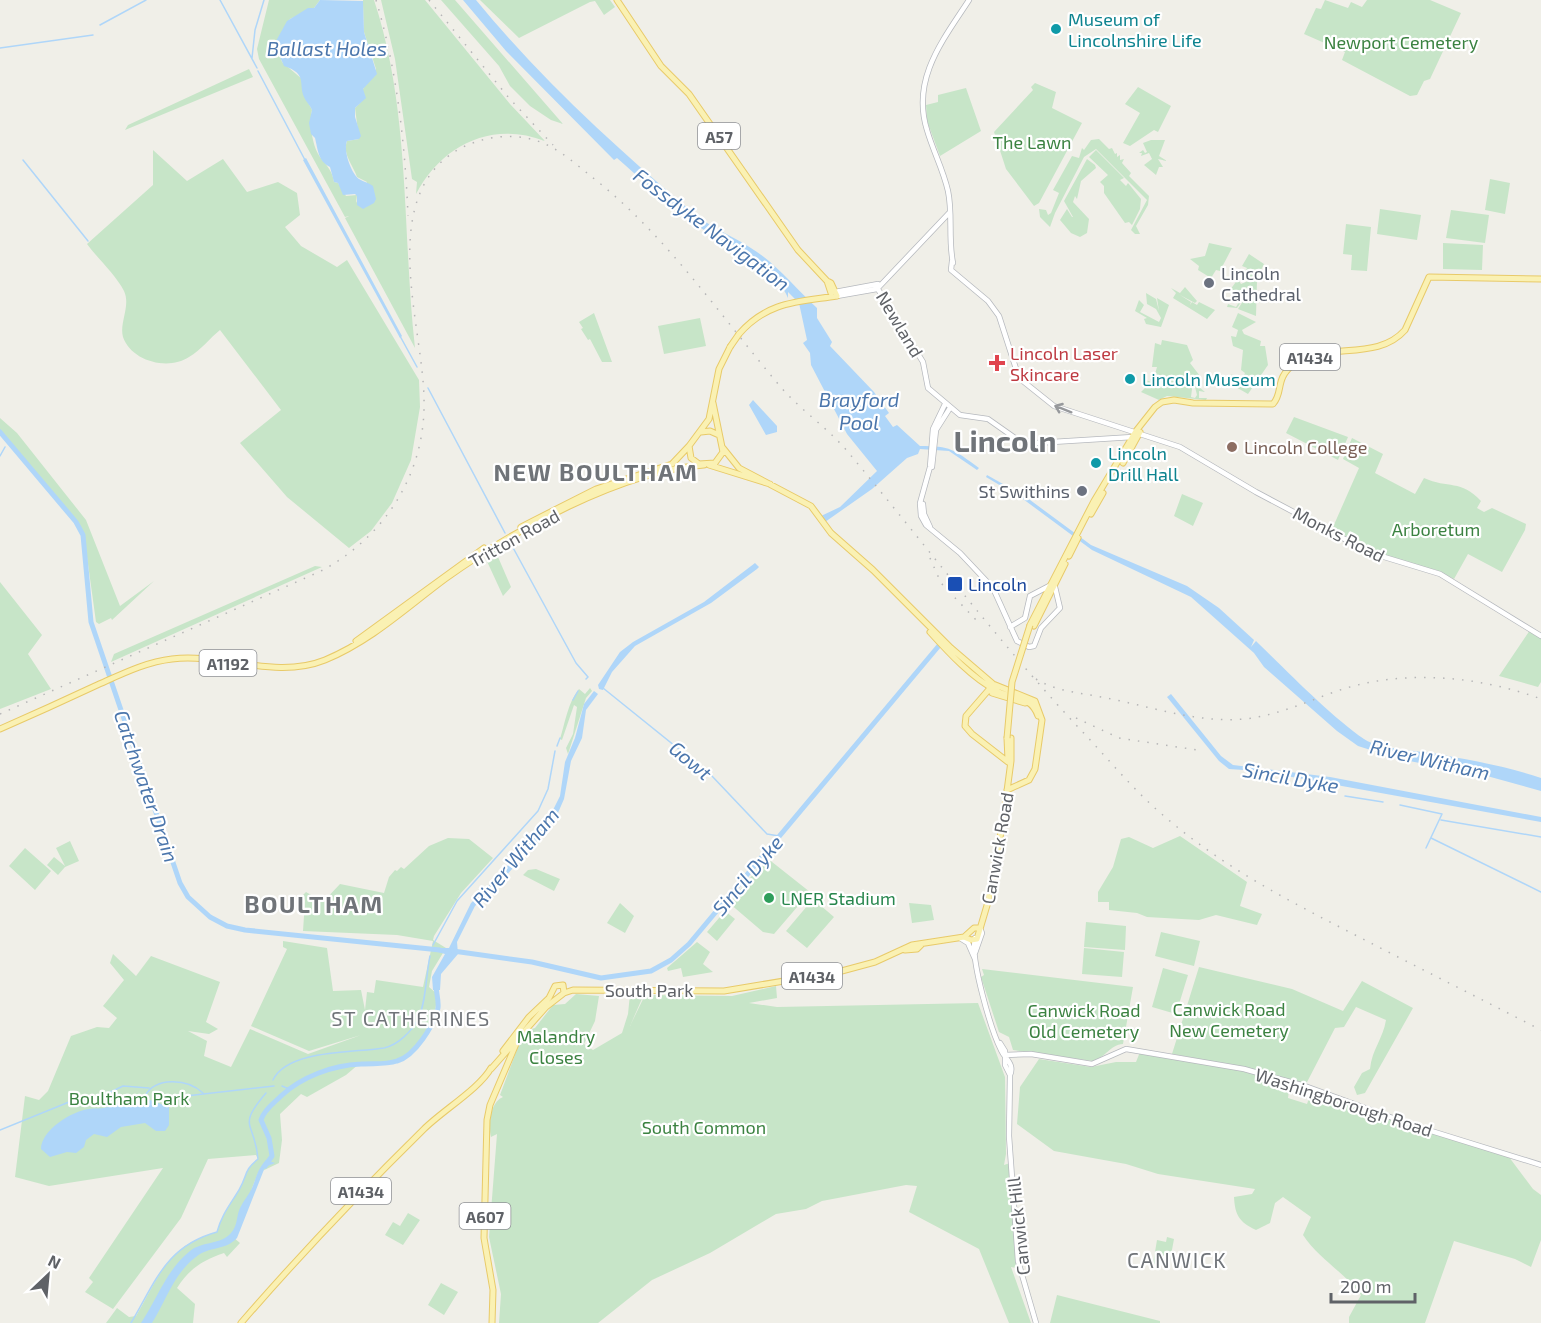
<svg xmlns="http://www.w3.org/2000/svg" width="1541" height="1323" viewBox="0 0 1541 1323" font-family="'Exo 2',sans-serif">
<style>
.green{fill:#c7e5c8}
.water{fill:#afd6f9}
.lines{fill:none;stroke-linecap:round;stroke-linejoin:round}
.stream{stroke:#afd6f9;stroke-width:1.5}
.river{stroke:#afd6f9;stroke-width:5}
.secondary-casing{stroke:#b6b9be;stroke-width:6}
.primary-casing{stroke:#e8ca69;stroke-width:7}
.secondary{stroke:#fff;stroke-width:4.5}
.primary{stroke:#faf1b3;stroke-width:5}
.rail{stroke:#b6b6b7;stroke-width:1.5;stroke-dasharray:1.5 8;stroke-linecap:butt}
.primary-bridge-casing{stroke:#e8ca69;stroke-width:7;stroke-linecap:butt}
.primary-bridge{stroke:#faf1b3;stroke-width:5}
.oneway{stroke:#97999c}
.culture-dot{fill:#0f9aa8;stroke:#fff;stroke-width:2}
.worship-dot{fill:#6b7280;stroke:#fff;stroke-width:2}
.health-dot{fill:#e0444e;stroke:#fff;stroke-width:2}
.education-dot{fill:#8d6e63;stroke:#fff;stroke-width:2}
.transit-dot{fill:#1a4fb4;stroke:#fff;stroke-width:2}
.leisure-dot{fill:#2e9e5b;stroke:#fff;stroke-width:2}
.labels{text-anchor:middle;dominant-baseline:central;stroke-width:4.5;stroke-linejoin:round;paint-order:stroke}
.shield{fill:#fff;stroke:#8f9195;stroke-width:1.5}
.shield-label{font-size:16px;font-weight:bold;fill:#5f6267}
.culture-label{font-size:18px;fill:#0d838f;stroke:#fff;text-anchor:start}
.park-label{font-size:18px;fill:#3b8241;stroke:#fff}
.worship-label{font-size:18px;fill:#5b616d;stroke:#fff;text-anchor:start}
.street-label{font-size:18px;fill:#5f6267;stroke:#fff}
.health-label{font-size:18px;fill:#be3a42;stroke:#fff;text-anchor:start}
.education-label{font-size:18px;fill:#785e54;stroke:#fff;text-anchor:start}
.transit-label{font-size:18px;fill:#164399;stroke:#fff;text-anchor:start}
.leisure-label{font-size:18px;fill:#27864d;stroke:#fff;text-anchor:start}
.water-label{font-size:20px;font-style:italic;fill:#4b76ac;stroke:#fff}
.neighbourhood-label{font-size:20px;letter-spacing:1.5px;fill:#707479;stroke:#fff}
.quarter-label{font-size:21px;letter-spacing:1.5px;fill:#707479;stroke:#fff}
.district-label{font-size:24px;font-weight:bold;letter-spacing:1.5px;fill:#707479;stroke:#fff}
.town-label{font-size:30px;font-weight:bold;fill:#707479;stroke:#fff}
</style>
<rect width="100%" height="100%" fill="#f0efe8"/>
<path class="green" d="M269 0H320L314 8 290 19 276 43 282 62 302 79 303 92 312 110C309 123 312 146 320 157 327 166 332 170 334 182L338 183 346 196 357 195 356 203 367 182 357 177C353 165 342 154 347 141L359 139 355 108 362 101 363 89 376 69 364 32 363 4V0H374C411 112 402 232 415 348L345 218 349 216 345 217 259 59 257 49Z
M381 0H425L510 104 545 141C491 120 441 146 416 194L417 182 412 179 395 59Z
M441 0H455L563 124 551 120 530 106 510 86 499 66Z
M480 0H610L615 7 604 15 595 1 590 2 519 38Z
M1325 0 1348 8 1351 2 1362 7 1367 0H1430L1461 13 1430 79 1424 81 1417 95 1410 96 1342 60 1345 52 1304 34 1316 8 1321 9Z
M249 69 253 77 125 130 128 125Z
M1035 83 1056 92 1052 108 1082 123 1039 203 1034 206 1006 169 994 132 1033 90 1031 87Z
M1138 87 1171 106 1158 132 1154 130 1130 146 1123 143 1140 113 1125 104Z
M966 88 981 131 940 156 927 121 926 105 938 102V95Z
M1099 139 1109 149 1112 148 1115 154 1117 153V157L1120 155V160L1124 159 1122 163 1131 173 1129 176 1149 196 1148 205 1136 226 1140 234H1135L1131 230 1147 200 1096 149 1084 157 1055 213 1050 227 1040 217 1039 209 1046 210 1048 215 1051 213 1059 193 1053 190 1072 156 1079 158 1082 148 1084 150 1091 140Z
M1151 140H1165L1159 156 1167 161 1158 159 1163 167H1159L1156 175 1144 165 1152 159 1149 153 1141 156 1142 153H1139L1143 150 1145 153 1147 152 1143 143Z
M153 150 187 181 223 159 247 192 278 182 297 193 300 215 285 227 301 246 337 267 347 260 419 380 420 407 411 460 392 503 371 531 349 548 287 497 240 443 281 410 220 330C210 338 201 350 189 357 168 371 131 361 123 337 119 323 131 306 124 291 116 275 98 259 87 244L153 185Z
M1096 150 1124 178 1120 180 1126 186 1128 183 1141 199 1140 209 1132 225 1129 222 1125 223 1104 193V186L1100 182 1108 175 1089 157Z
M1087 159 1095 165 1096 168 1081 181 1077 199 1075 196 1073 202 1089 219 1087 233 1080 237 1071 233 1060 220 1067 209 1072 217H1073L1064 201Z
M1490 179 1510 183 1505 214 1485 210Z
M1380 209 1421 215 1417 240 1377 234Z
M1451 210 1489 215 1485 243 1446 238Z
M1346 224 1371 227 1367 271 1351 270 1352 255 1343 254Z
M1209 243 1232 248 1220 271 1216 270 1211 278 1198 270 1199 266 1190 259 1205 256Z
M1443 243 1483 245 1482 270 1443 269Z
M1249 254 1264 264 1255 282 1257 281 1256 316 1238 309 1253 285 1237 308 1227 307 1228 304 1236 307 1242 297 1237 290H1230L1238 279 1241 284 1248 281 1244 274 1247 268 1242 266Z
M1185 287 1197 301 1195 303 1180 295 1191 302 1190 305 1192 302 1197 305 1199 302 1215 310 1207 319 1173 298 1176 293 1171 288 1180 293Z
M1146 293 1156 299 1159 311 1157 298 1169 305 1161 327 1146 324 1144 319 1147 318 1135 311 1139 300 1144 305 1140 312 1159 322 1161 318 1156 309 1147 304Z
M594 313 612 362H602L590 339 588 340 581 329 583 328 579 322Z
M1238 313 1256 322 1242 330 1244 334 1261 341 1260 346H1265L1268 365 1248 394 1227 382 1232 374 1233 379 1235 376 1250 382 1243 377 1245 373 1241 370 1243 350 1233 346 1231 336 1236 337 1238 330 1232 327Z
M700 318 706 346 664 354 658 326Z
M1162 340 1187 345 1193 360 1190 363 1200 376 1193 381 1191 397 1195 398 1197 395 1194 383 1205 392 1199 391V398H1207L1206 400 1167 396 1159 400 1141 392 1145 388 1143 385 1146 380 1151 382 1150 379 1154 378 1150 375 1155 374 1157 367H1152L1155 343 1161 345Z
M1294 417 1348 437 1338 460 1286 433Z
M0 418 17 433 86 520 120 606 154 581 112 620 111 618 99 624 96 622 84 535 77 522 0 430Z
M1352 438 1383 454 1375 473 1415 494 1424 478C1448 489 1461 479 1481 501L1477 508 1484 512 1492 508 1526 524 1525 530 1502 572 1468 554 1454 579 1434 569 1433 572 1374 552 1337 531 1333 527 1359 468 1343 459Z
M1182 494 1203 503 1193 526 1174 516Z
M495 550 511 587 503 596 485 557Z
M315 566 322 567 111 662 114 654Z
M0 582 42 635 28 654 51 689 0 709Z
M1530 630 1541 638V682L1538 687 1499 676Z
M590 688 592 691 586 698 568 754 566 748 573 734 577 707 574 705 562 740 560 739C565 723 568 702 579 689L585 694Z
M1180 836 1247 882 1240 906 1262 914 1257 925 1216 915 1199 920 1147 917 1137 913 1109 910V902H1098V892L1113 867 1121 839 1129 837 1153 848Z
M448 838 469 839 493 858 461 893 434 936 433 940 446 948 432 971 429 987 436 993C439 1016 423 1049 401 1060 389 1067 373 1065 359 1064L346 1075 307 1097 301 1094 280 1114 282 1140 279 1163 258 1173 233 1237 240 1243 227 1257 224 1253C203 1260 189 1269 177 1288L195 1304 193 1323H106L117 1308 129 1317 136 1316C160 1275 167 1246 217 1232 222 1214 230 1205 239 1190 248 1175 243 1171 258 1159L256 1155 208 1159 181 1218 113 1309 85 1292 93 1282 89 1278 163 1168 49 1186 15 1177 25 1096 39 1100 48 1091 71 1036 97 1027 109 1028 117 1018 103 1006 124 980 110 963 113 954 136 976 151 956 220 982 206 1022 218 1029 209 1034 188 1031 207 1041 204 1056 231 1067 250 1029 308 1054 361 1035 309 1051 251 1026 287 949 283 947V941L327 948 333 991 361 990 365 1010 367 992 374 993 376 980 423 987 433 941 397 935 303 931 305 901 303 895 306 892 323 902 340 884 384 893 389 877 395 870 397 871 401 867 404 869 429 846Z
M70 841 79 861 65 867 58 875 47 865 54 857 65 866 56 848Z
M25 848 51 871 35 890 9 866Z
M767 858 810 892 774 934 763 932 729 903Z
M536 869 560 879 554 891 523 875 528 870Z
M813 899 834 917 807 948 786 931Z
M620 903 634 916 625 933 607 923Z
M909 903 931 905 934 920 912 923Z
M725 911 735 919 717 941 707 932Z
M1086 922 1126 926 1125 950 1084 947Z
M1161 932 1200 941 1194 966 1155 956Z
M697 942 710 952 703 964 713 972 683 977 681 968 668 971 667 968Z
M1084 948 1124 952 1122 977 1082 974Z
M1199 967 1292 989 1343 1011 1362 981 1413 1008 1365 1093 1357 1095 1354 1087 1362 1073 1370 1069C1372 1049 1383 1039 1386 1020L1356 1007 1344 1027 1335 1028 1305 1086 1243 1067 1172 1054Z
M1163 968 1188 975 1176 1014 1152 1007Z
M982 969 1133 987 1123 1044C1110 1045 1106 1057 1093 1061L1013 1050 1009 1037 999 1032 981 977 984 975Z
M776 986 777 998 749 1003 777 1007 978 1003 1005 1077 1006 1154 1004 1165 1010 1163 1016 1221V1268L1011 1267 1031 1323H1009L979 1249 909 1212 917 1186 906 1185 822 1201 806 1209 776 1214 710 1253 652 1280 598 1323H499L501 1294 489 1237 497 1134 491 1137C488 1125 490 1102 503 1097L500 1095 519 1044 528 1030 535 1028 553 1005 565 1004 576 994 599 996 595 1021 584 1044 593 1050 622 1033 628 1014 630 994H644L630 1026 645 995 732 996Z
M1140 1052 1248 1072 1290 1083 1288 1098 1307 1104 1312 1090 1506 1153 1533 1189 1541 1195V1240L1531 1267 1515 1259 1454 1241 1425 1323H1349V1317L1361 1295C1344 1272 1318 1258 1303 1235L1311 1217 1283 1197 1275 1203 1270 1223 1256 1230C1239 1222 1235 1215 1234 1197L1252 1194 1255 1189 1158 1174 1126 1164 1054 1151 1017 1124 1020 1087 1039 1059 1091 1067 1116 1062H1136Z
M408 1213 420 1220 403 1245 385 1235 393 1222 400 1226Z
M1167 1237 1174 1239 1169 1266 1153 1264 1157 1240 1166 1242Z
M441 1283 458 1292 444 1315 428 1305Z
M1057 1295 1160 1321V1323H1050Z"/>
<path class="water" d="M320 0 363 1 364 32 377 74 363 89 366 98 355 108V117L361 136 359 139 347 141C343 150 351 173 359 179 364 182 369 183 373 186L376 199 374 203 363 209 357 205V196L355 194 343 195 338 183 334 182 330 167C318 161 318 150 315 138L311 134 309 123 312 110C310 105 306 102 304 97 298 83 308 74 284 66L277 50 276 41 287 21 308 8H314Z
M463 0H476C540 78 614 146 691 211 712 229 736 237 757 252 779 267 797 290 817 308V318L832 342 830 346 874 392 889 413 885 416 893 427 897 425 920 446C951 446 953 449 979 468L977 470 949 451 920 449 918 454 907 458 872 489 825 522 821 516 840 507 877 471 847 434 811 365 810 353 803 343 807 340 799 303 788 292V298C772 261 725 246 695 224 667 204 642 180 617 158L614 160 506 51Z
M306 158 402 336 400 338 303 160Z
M753 400 777 426V432L766 435 749 405Z
M987 475 1026 497 1091 545 1187 586 1219 608 1254 640 1251 647 1256 641 1259 644C1293 677 1332 717 1364 739 1380 750 1425 751 1443 755 1475 761 1509 767 1541 778V791L1487 776 1399 759 1358 746 1337 731 1264 667 1254 653 1191 597 1092 550 1023 499 986 477Z
M755 563 759 567 757 569 711 603 635 646 612 672 603 690 599 689 598 685 620 652 633 642 704 602Z
M594 691 598 694 586 710 582 738 571 761 564 799 554 822 504 878 475 906 457 942 458 954 441 974 440 990H433L432 977 445 954 434 951V948H449L471 903 499 876 550 816 560 796 565 762 575 738 584 704Z
M1171 694 1221 756 1233 765 1330 777 1541 817V822L1259 771 1229 769 1219 761 1167 697Z
M139 1096 169 1107V1125L165 1131H156L145 1123 121 1127 107 1137 94 1134 86 1140 84 1147 76 1153 67 1152 50 1157 41 1149C41 1130 72 1111 89 1109 95 1108 102 1109 108 1107 119 1105 128 1098 139 1096Z
M266 1160 275 1163 265 1167 237 1238C225 1251 209 1246 196 1257 174 1273 166 1301 152 1323H141C157 1299 167 1269 190 1251 202 1241 221 1245 231 1233 238 1225 236 1217 240 1208 243 1201 249 1195 252 1188 257 1176 257 1170 266 1160Z"/>
<g class="lines">
<path class="stream" d="M220 0 257 68
M100 25 146 0
M0 48 93 35
M252 58 255 30 264 0
M258 71 305 160
M23 160 88 241
M400 336 417 367
M428 388 505 533
M0 456 5 447
M511 544 576 663 588 677 586 679
M603 688 711 775 767 834 779 836
M573 700 578 691
M557 746 560 738
M1345 796 1383 802
M1400 805 1442 814 1426 848
M1441 820 1541 837
M1431 838 1541 892
M433 945 457 901 538 811 548 789 555 751
M273 1080C288 1049 356 1053 384 1048 398 1045 412 1031 418 1019 426 1004 426 974 430 956
M282 1086 289 1089
M145 1096C155 1077 187 1078 203 1093
M177 1097 274 1086
M0 1130 74 1100 96 1099 123 1086 149 1088
M131 1323C156 1281 166 1246 217 1232 222 1214 230 1205 239 1190 248 1175 243 1171 258 1159 255 1121 236 1128 266 1093"/>
<path class="river" d="M0 432 76 522 83 535 91 622 180 883 188 897 210 917 227 926 245 930 440 950
M453 951 532 962 601 978 651 971 671 960 689 944 942 642
M265 1166 272 1156 269 1138 261 1120C264 1110 274 1103 281 1096 301 1077 333 1065 361 1064 374 1063 385 1065 397 1061 415 1056 434 1025 438 1008 439 1001 436 992 436 985"/>
<g class="secondary-casing">
<path id="secondary" d="M952 261 951 270 988 301 999 316 1019 378 1054 406 1180 447 1256 492 1371 553 1440 574 1541 636
M953 263C948 239 953 214 948 191 943 169 933 151 927 130 911 79 943 40 969 0
M876 286 923 362 928 388 960 415 988 419 1015 438 1036 443 1133 437
M835 292 878 284
M837 296 877 289 950 212
M945 404 933 429 930 467 920 503 921 516 926 525 960 553 993 588 1017 641 1029 647 1034 646 1041 628 1060 608 1055 587
M932 467 936 430 950 408
M923 504 924 514 930 527
M1030 596 1051 585
M1010 627 1025 618 1030 596
M960 938 968 943 975 959
M975 938C970 959 991 1030 1001 1050 1005 1059 1015 1064 1010 1075
M975 953 982 933 980 928
M1000 1043 1005 1051V1065L1010 1075 1009 1136 1018 1261 1036 1323
M1005 1055 1031 1054 1092 1064 1126 1049 1244 1069 1305 1086 1412 1125 1541 1165"/>
</g>
<g class="primary-casing">
<path id="primary" d="M617 0 661 66 689 94 798 250 827 281 831 293
M739 334C768 301 798 302 837 296L831 283 827 281
M713 403 723 452 715 463 699 464 691 458 689 446 709 419 719 369 730 347
M701 432 710 431 719 435
M723 448 739 468 811 506 831 533 873 570 951 648 993 684 1035 701 1042 720 1035 769 1029 780 1007 790
M1123 463 1140 432
M709 465 770 484
M1091 514 1103 493
M521 527 596 489 672 464 689 446
M1069 556 1078 538
M1030 625 1094 501 1136 431 1155 407 1162 402 1174 400 1193 403 1273 404C1284 392 1274 379 1294 364 1327 341 1377 362 1405 330L1429 277 1541 279
M1034 626 1065 564
M930 632C949 653 972 678 997 691 1013 700 1031 695 1038 716
M356 641 484 548
M992 686 966 716 965 726 972 734 1008 762
M992 693 1025 703
M0 729C32 715 63 701 95 686 120 675 145 662 172 659 223 653 275 680 325 660 371 641 406 608 445 579 510 532 624 470 704 465
M1007 738 1008 760
M964 937 971 940 977 939 988 902 1003 821 1011 761V738
M905 950 917 949 921 945
M503 1051 529 1017 549 998 555 986 563 985 564 993
M491 1069 546 1007 564 993 573 990 724 991 838 972 875 962 912 945 964 937 974 928H980
M241 1323C299 1256 360 1192 424 1129 442 1111 480 1088 491 1068
M492 1323 493 1290 484 1238 487 1120 490 1105 516 1044"/>
</g>
<use href="#secondary" class="secondary"/>
<use href="#primary" class="primary"/>
<path class="rail" d="M376 0C397 70 405 143 408 216
M429 0 509 98 553 145
M930 558 941 583 978 622
M1036 679C1059 693 1086 693 1111 699 1156 708 1198 723 1245 719 1279 715 1308 701 1340 690 1404 669 1479 676 1541 699
M0 714 321 571C385 537 426 473 424 399 423 324 375 194 461 148 487 135 519 132 545 144 563 152 578 166 592 177 666 235 719 314 779 385 800 410 827 427 848 452 924 543 996 639 1077 726 1106 756 1132 789 1164 816 1224 868 1291 902 1361 938 1421 969 1481 999 1541 1030
M1076 718 1119 738 1197 750"/>
<g class="primary-bridge-casing">
<path id="primary-bridge" d="M730 347 739 334
M1007 738 1012 682 1030 625"/>
</g>
<use href="#primary-bridge" class="primary-bridge"/>
</g>
<defs><path id="oneway-shaft" d="M-6 0H5M1.5-3L5.5 0L1.5 3" fill="none" stroke-width="1.6" stroke-linecap="round" stroke-linejoin="round" transform="scale(1.5)"/></defs>
<use class="oneway" href="#oneway-shaft" transform="translate(1063 409) rotate(-158)"/>
<g class="culture-dot">
<circle cx="1056" cy="29" r="6"/>
<circle cx="1130" cy="379" r="6"/>
<circle cx="1096" cy="463" r="6"/>
</g>
<g class="worship-dot">
<circle cx="1209" cy="283" r="6"/>
<circle cx="1082" cy="491" r="6"/>
</g>
<path class="health-dot" d="M994 354h6v6h6v6h-6v6h-6v-6h-6v-6h6z"/>
<circle class="education-dot" cx="1232" cy="447" r="6"/>
<rect class="transit-dot" x="947" y="576" width="16" height="16" rx="3"/>
<circle class="leisure-dot" cx="769" cy="898" r="6"/>
<g class="labels">
<g class="shield">
<rect x="698" y="123" width="42" height="26" rx="4.5"/>
<rect x="1280" y="344" width="60" height="26" rx="4.5"/>
<rect x="199.5" y="650" width="57" height="26" rx="4.5"/>
<rect x="782" y="963" width="60" height="26" rx="4.5"/>
<rect x="331" y="1178" width="60" height="26" rx="4.5"/>
<rect x="459.5" y="1203" width="51" height="26" rx="4.5"/>
</g>
<g class="shield-label">
<text x="719" y="136">A57</text>
<text x="1310" y="357">A1434</text>
<text x="228" y="663">A1192</text>
<text x="812" y="976">A1434</text>
<text x="361" y="1191">A1434</text>
<text x="485" y="1216">A607</text>
</g>
<g class="culture-label">
<text x="1068" y="19">Museum of<tspan x="1068" dy="21">Lincolnshire Life</tspan></text>
<text x="1142" y="379">Lincoln Museum</text>
<text x="1108" y="453">Lincoln<tspan x="1108" dy="21">Drill Hall</tspan></text>
</g>
<g class="park-label">
<text x="1401" y="42">Newport Cemetery</text>
<text x="1032" y="142">The Lawn</text>
<text x="1436" y="529">Arboretum</text>
<text x="1229" y="1009">Canwick Road<tspan x="1229" dy="21">New Cemetery</tspan></text>
<text x="1084" y="1010">Canwick Road<tspan x="1084" dy="21">Old Cemetery</tspan></text>
<text x="556" y="1036">Malandry<tspan x="556" dy="21">Closes</tspan></text>
<text x="129" y="1098">Boultham Park</text>
<text x="704" y="1127">South Common</text>
</g>
<g class="worship-label">
<text x="1221" y="273">Lincoln<tspan x="1221" dy="21">Cathedral</tspan></text>
<text x="1070" y="491" text-anchor="end">St Swithins</text>
</g>
<g class="street-label">
<text transform="translate(900 324) rotate(59)">Newland</text>
<text transform="translate(1339 534) rotate(27)">Monks Road</text>
<text transform="translate(514 538) rotate(-29)">Tritton Road</text>
<text transform="translate(997 848) rotate(-80)">Canwick Road</text>
<text x="649" y="990">South Park</text>
<text transform="translate(1344 1102) rotate(18)">Washingborough Road</text>
<text transform="translate(1018 1226) rotate(-96)">Canwick Hill</text>
</g>
<g class="health-label">
<text x="1010" y="353">Lincoln Laser<tspan x="1010" dy="21">Skincare</tspan></text>
</g>
<g class="education-label">
<text x="1244" y="447">Lincoln College</text>
</g>
<g class="transit-label">
<text x="968" y="584">Lincoln</text>
</g>
<g class="leisure-label">
<text x="781" y="898">LNER Stadium</text>
</g>
<g class="water-label">
<text x="327" y="48">Ballast Holes</text>
<text transform="translate(712 229) rotate(37)">Fossdyke Navigation</text>
<text x="859" y="399">Brayford<tspan x="859" dy="23">Pool</tspan></text>
<text transform="translate(1430 759) rotate(13)">River Witham</text>
<text transform="translate(691 760) rotate(40)">Gowt</text>
<text transform="translate(1291 777) rotate(10)">Sincil Dyke</text>
<text transform="translate(147 786) rotate(71)">Catchwater Drain</text>
<text transform="translate(515 857) rotate(-50)">River Witham</text>
<text transform="translate(747 875) rotate(-50)">Sincil Dyke</text>
</g>
<g class="neighbourhood-label">
<text x="411" y="1018">ST CATHERINES</text>
</g>
<g class="quarter-label">
<text x="1177" y="1259">CANWICK</text>
</g>
<g class="district-label">
<text x="596" y="471">NEW BOULTHAM</text>
<text x="314" y="903">BOULTHAM</text>
</g>
<g class="town-label">
<text x="1005" y="440">Lincoln</text>
</g>
</g>
<g transform="translate(48 1275) rotate(26)" stroke="#ffffff" stroke-width="4.5" paint-order="stroke">
<path d="M0-4.5L10 22L0 15L-10 22Z" fill="#5f6267"/>
<text y="-9" font-size="16" font-weight="bold" text-anchor="middle" fill="#5f6267">N</text>
</g>
<path d="M1331 1293v9h84v-9" fill="none" stroke="#5f6267" stroke-width="3"/>
<text x="1340" y="1293" font-size="18" fill="#5f6267" stroke="#ffffff" stroke-width="4.5" paint-order="stroke">200 m</text>
</svg>
